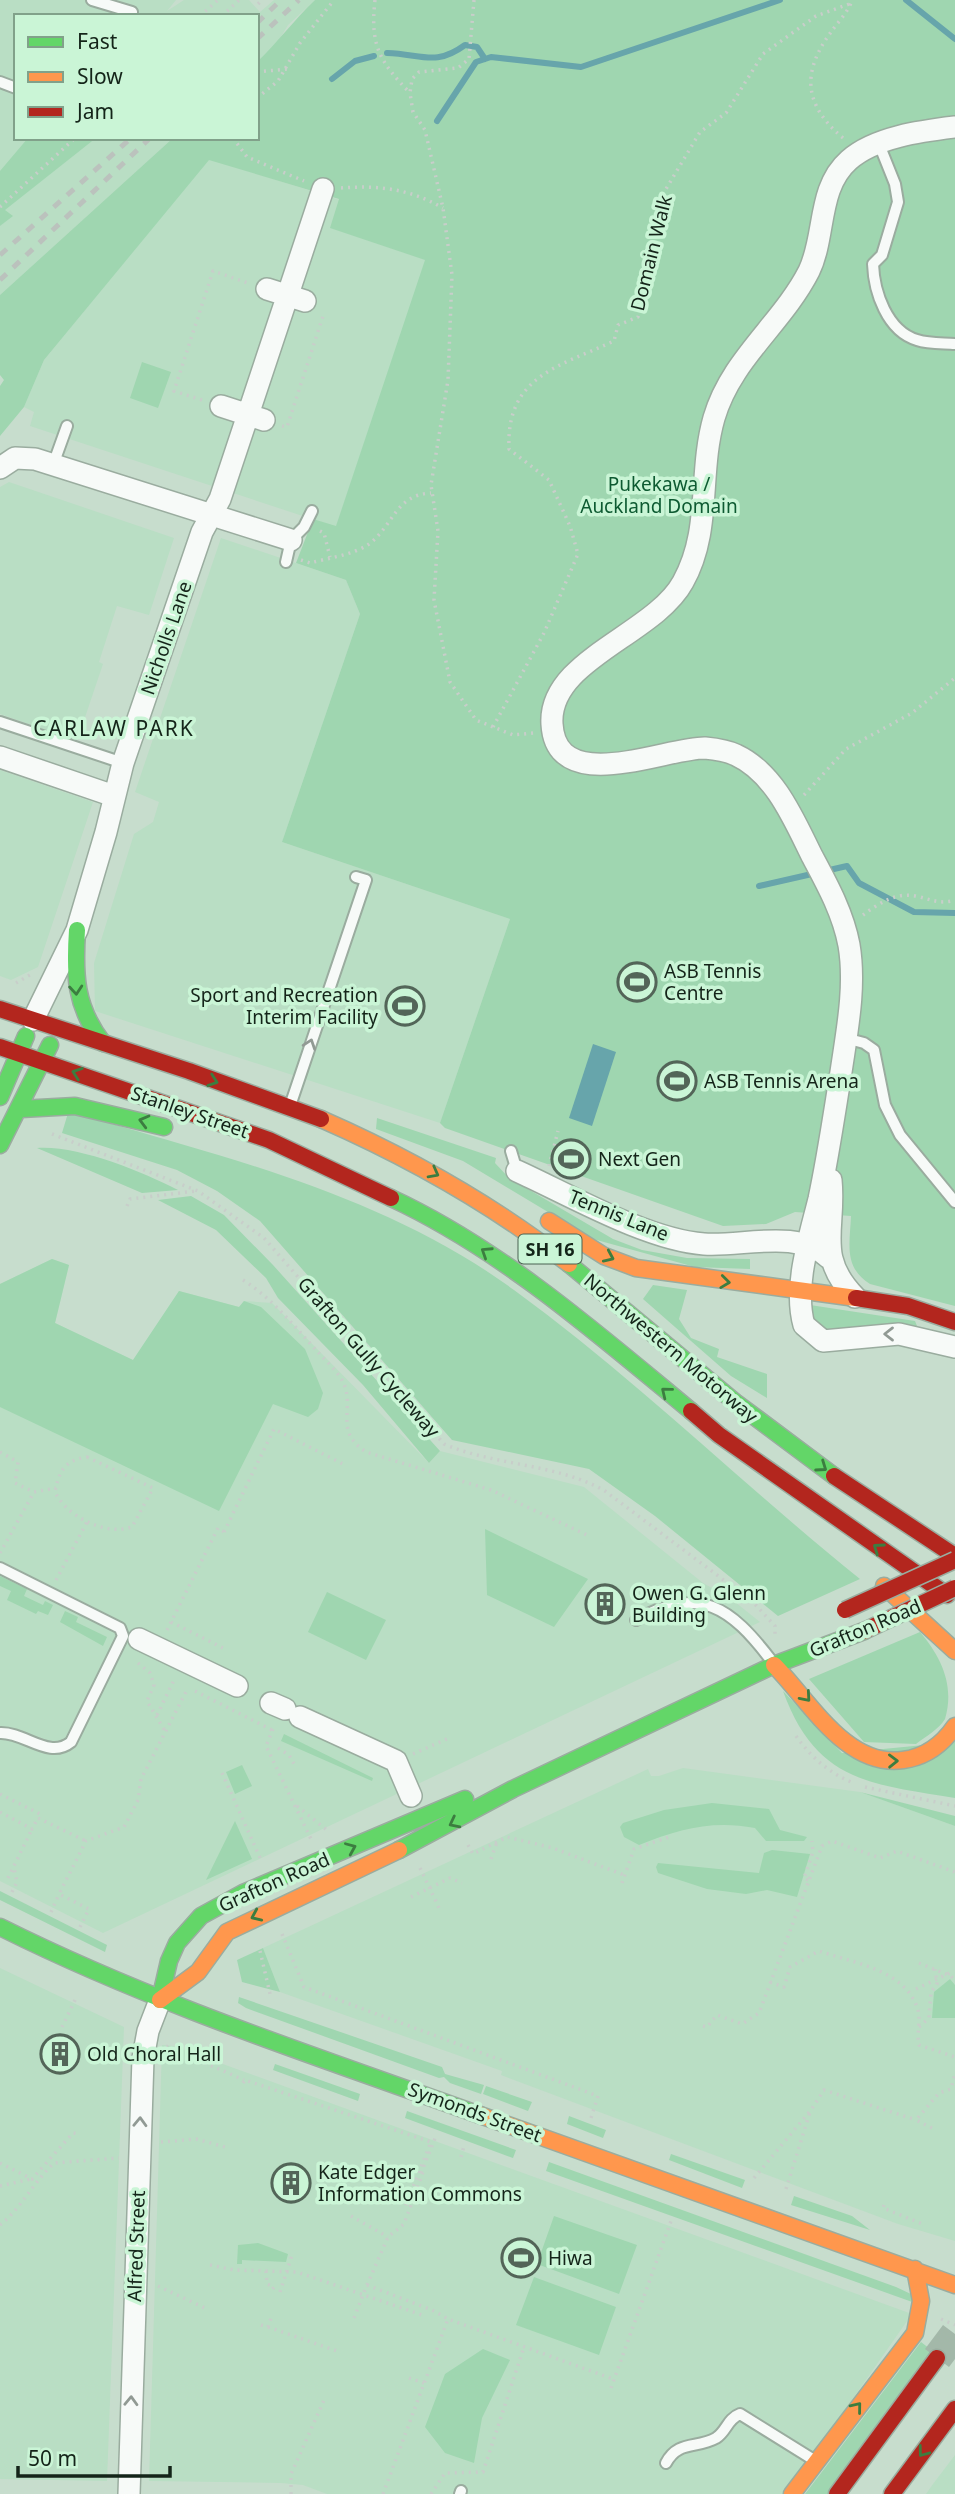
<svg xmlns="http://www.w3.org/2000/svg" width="955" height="2494" viewBox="0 0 955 2494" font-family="'Noto Sans',sans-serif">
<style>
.built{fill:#b9dec4}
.green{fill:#9fd6b0}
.water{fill:#67a5ab}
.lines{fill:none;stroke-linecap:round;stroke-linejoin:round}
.stream{stroke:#67a5ab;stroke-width:6}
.secondary-tunnel{stroke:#a3b8a9;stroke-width:30;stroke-dasharray:30 15;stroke-linecap:butt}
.lane-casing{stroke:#9aac9f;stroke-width:14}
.street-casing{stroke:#9aac9f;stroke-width:24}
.fast-casing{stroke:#9aac9f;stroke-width:19}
.slow-casing{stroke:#9aac9f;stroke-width:19}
.jam-casing{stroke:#9aac9f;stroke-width:19}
.path{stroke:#c8ceca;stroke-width:3.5;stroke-dasharray:2 5;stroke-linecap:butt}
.lane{stroke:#f7faf8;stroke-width:10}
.street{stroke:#f7faf8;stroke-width:21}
.fast{stroke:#63d668;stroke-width:16}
.slow{stroke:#ff974d;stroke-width:16}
.jam{stroke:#b3261e;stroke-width:16}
.rail{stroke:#bbc2bd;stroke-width:5;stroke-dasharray:9 9;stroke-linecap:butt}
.jam-bridge-casing{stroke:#9aac9f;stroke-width:19;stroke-linecap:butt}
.path-bridge{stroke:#c8ceca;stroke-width:3.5;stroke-dasharray:2 5;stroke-linecap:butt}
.jam-bridge{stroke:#b3261e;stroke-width:16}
.oneway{stroke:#3c7d40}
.oneway2{stroke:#919a94}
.labels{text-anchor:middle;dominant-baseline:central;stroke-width:7;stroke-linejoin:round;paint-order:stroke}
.shield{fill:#caf5d6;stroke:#4b6352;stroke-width:2}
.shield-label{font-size:18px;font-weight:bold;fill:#142419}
.street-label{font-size:19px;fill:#142419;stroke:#caf5d6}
.park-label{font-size:19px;fill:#0d5a31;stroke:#caf5d6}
.poi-label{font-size:19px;fill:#142419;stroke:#caf5d6;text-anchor:start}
.neighbourhood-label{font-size:21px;letter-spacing:2px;fill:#142419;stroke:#caf5d6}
</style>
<rect width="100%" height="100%" fill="#c7ddcd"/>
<path class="built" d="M0 0H176L167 11 184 0H249L260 12 274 0H315L288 25 276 45 257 62V16H16V138H30L0 173Z
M96 138H173L0 295V226L12 216 4 210Z
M209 159 340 200 331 228 426 260 336 527 30 426 34 412 24 407 44 360Z
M9 482 174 538 149 615 117 606 99 662 103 664 77 741 0 714V487Z
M221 538 346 580 360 614 282 842 510 919 440 1123 95 1011 94 963 134 834 153 822 159 802 135 792Z
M0 770 93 802 38 967 11 980 0 976Z
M52 1259 69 1265 55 1323 133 1360 179 1291 239 1307 244 1301 272 1303 429 1463 440 1451 584 1487 703 1583 730 1598 760 1622 103 1933 0 1881V1284Z
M683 1768 860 1792 955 1826V2241L898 2224 501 2075 502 2071 280 1992 263 1948 648 1769 651 1776H659Z
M0 1968 124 2027 107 2481 0 2479Z
M162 2045 173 2046 912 2314 786 2494H327L303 2485 281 2483 149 2481Z
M955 2455V2494H926L933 2484Z"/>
<path class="green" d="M315 0H955V1306L870 1284C843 1267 850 1243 851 1216L795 1212 766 1224 723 1226 445 1128 440 1123 510 919 282 842 360 614 346 580 296 563 313 519 336 526 425 260 330 228 339 199 209 160 44 360 24 407 0 436V386L4 380 0 375V295L173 138H257V62C278 42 294 20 315 0Z
M28 138H96L5 210 13 216 0 226V171Z
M142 362 171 372 158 408 130 398Z
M68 1113C106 1121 143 1133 181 1144 296 1177 416 1218 514 1290 635 1378 743 1485 860 1579L778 1616 655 1516 589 1469 452 1440 260 1221 217 1191 177 1170 62 1133Z
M377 1118 496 1158 495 1163 509 1178 613 1239 642 1250 687 1258 750 1259V1269L695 1267 593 1239 463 1161 376 1129Z
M37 1148C77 1145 141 1171 178 1190L142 1193Z
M191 1196 224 1215 273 1265 440 1451 429 1463 363 1385 278 1298 266 1278 216 1230 158 1200Z
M52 1259 69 1265 55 1323 133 1360 179 1291 239 1307 244 1301 261 1307 305 1349 323 1393 318 1409 308 1417 273 1404 219 1511 0 1407V1284Z
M653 1285 687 1290 679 1319 691 1338 719 1349 717 1357 767 1374V1398L731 1376 643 1299Z
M810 1305 915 1321 917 1326 915 1329C893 1330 839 1339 821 1329 812 1323 811 1315 810 1305Z
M485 1529 588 1579 554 1627 487 1595Z
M0 1576 27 1589 24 1596 43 1605 45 1601 53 1605 48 1615 38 1611 36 1614 7 1600 11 1591 0 1586Z
M327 1592 386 1620 366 1660 308 1632Z
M65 1611 78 1617 76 1622 107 1637 103 1646 60 1622Z
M920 1632C941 1657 955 1685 945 1719 939 1729 925 1737 916 1744L864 1742 809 1679Z
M783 1691 842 1753 955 1742V1798C870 1784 816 1782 783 1691Z
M284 1734 373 1778 372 1781 281 1741Z
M242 1765 252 1786 235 1794 226 1772Z
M860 1792 955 1816V1826Z
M712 1803 769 1809 780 1830 807 1837 804 1841H766L755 1828C712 1820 679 1829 639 1845L624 1837 620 1827 623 1823 664 1810Z
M235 1821 252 1859 206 1880Z
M772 1850 810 1854 797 1897 767 1890 746 1894 707 1889 658 1873 656 1867 658 1863 759 1873 764 1853Z
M0 1891 107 1945 105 1952 0 1900Z
M263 1948 280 1992 242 1982 237 1960Z
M950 1979 955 1985V2018H932L934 1992Z
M239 1997 442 2067 445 2074 484 2085 481 2094 450 2083 444 2077 439 2078 246 2008 238 2003Z
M275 2064 360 2094 358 2101 273 2070Z
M486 2086 532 2102 528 2111 483 2094Z
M407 2111 516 2150 513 2158 405 2118Z
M569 2116 606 2130 603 2138 567 2124Z
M671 2154 745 2180 742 2188 669 2160Z
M549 2162 896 2287 913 2295 915 2303 546 2171Z
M794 2196 852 2216 870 2230 791 2205Z
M554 2216 637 2245 619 2294 537 2264Z
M258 2243 288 2254 286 2262 242 2260V2264H237L238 2245Z
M534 2277 616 2307 599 2355 516 2325Z
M921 2342 934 2352 830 2494H805Z
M483 2349 510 2360 482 2418 474 2463 445 2453 425 2427 445 2374Z"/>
<path class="water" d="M593 1044 616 1052 592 1126 569 1118Z"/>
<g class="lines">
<path class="stream" d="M906 0 955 39
M387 53C422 54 435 67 465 45L477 47 485 59
M332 79 355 61 374 56
M437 121 476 62 491 57 581 67 780 0
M759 886 847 866 859 883 914 912 955 913"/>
<path class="secondary-tunnel" d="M937 2358 955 2334"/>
<g class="lane-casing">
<path id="lane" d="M92 0 132 12
M0 82 16 88
M879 144 895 184 898 202 882 255 873 264C874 292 887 331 917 340 929 344 943 343 955 344
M53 465 67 426
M286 562 291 540 304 527 312 511
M0 722 123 763
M845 1038 864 1043 874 1050 885 1105 900 1135 955 1202
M291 1103 366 880 356 877
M511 1151 517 1171
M0 1568 120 1628 123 1636 71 1742C49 1760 25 1732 0 1733
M636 1620C701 1585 730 1607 771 1660
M666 2463C678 2440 697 2449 716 2438 727 2431 727 2419 740 2414L814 2460
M460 2494 461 2491"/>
</g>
<g class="street-casing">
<path id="street" d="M955 127C922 131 875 137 849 160 817 188 826 236 809 271 782 324 731 359 714 418 698 474 712 530 683 582 654 635 548 660 552 724 556 798 667 747 705 748 715 749 728 751 736 755 775 773 794 820 812 856 827 884 843 913 849 945 856 986 847 1031 841 1072 834 1115 828 1157 819 1199 810 1236 793 1287 804 1325L823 1341 899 1334 955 1347
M267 289 305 301
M221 406 264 420
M0 468 15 458 35 459 291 540
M0 757 114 796
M33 1020 77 930 106 832 123 763 202 532 220 499 323 189
M517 1171C570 1195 647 1240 704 1244 743 1247 797 1228 829 1258
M831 1180C836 1229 815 1256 855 1297
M139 1639 237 1686
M271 1703 285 1709
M300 1717 396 1761 411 1796
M129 2494 143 2058 148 2031 160 2000"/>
</g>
<g class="fast-casing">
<path id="fast" d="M77 930C74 974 75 1007 103 1043
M0 1097 26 1036
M21 1109 75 1106 164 1127
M0 1145 50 1045
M391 1198C501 1249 598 1334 691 1411
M569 1264 735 1402 834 1476
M399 1850 513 1789 774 1665 864 1631
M0 1927C154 2004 318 2057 480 2115
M160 2000 169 1961 177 1943 201 1916 243 1893 465 1799"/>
</g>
<g class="slow-casing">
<path id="slow" d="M321 1119C410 1158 492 1204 569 1264
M549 1221 604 1256 636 1268 856 1298
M884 1586 955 1651
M774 1665C809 1700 846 1768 903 1760 926 1757 942 1745 955 1726
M160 2000 198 1972 227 1932 399 1850
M480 2115 955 2285
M792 2494 915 2333 921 2301 915 2269"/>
</g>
<g class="jam-casing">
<path id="jam" d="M0 1009 189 1071 321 1119
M0 1047 269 1140 391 1198
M856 1298 908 1306 955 1322
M691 1411 719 1435 947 1595
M834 1476 955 1556
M837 2494 937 2358
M892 2494 955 2409"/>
</g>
<path class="path" d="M375 0C370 45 379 61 410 93
M474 0 469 59 458 68 419 72 412 79 410 93 413 112 425 130 443 208 452 275 448 380 431 485 438 531 434 600 450 682 476 720 513 735 533 733
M258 4 262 0
M200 16 218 0
M222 16 239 0
M257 72 287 69
M257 98 278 81 300 43 334 0
M233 138 247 157 304 181
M843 138C804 105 801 73 831 32 838 22 849 11 852 0
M341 188C379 185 410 189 443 208
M0 207 75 138
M202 400 174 391 213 271 248 283
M282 426 287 427 324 313
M320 531 324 533 330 557
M301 560 310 563C328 558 353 555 369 544 394 525 395 495 431 493
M493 727 544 633 578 554 570 526 549 480 509 449C506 376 558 367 614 341L618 325 638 317 660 199 700 132 726 113 763 54 816 16 852 3
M804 795 846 749 912 713 955 678
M863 915C878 904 895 892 916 896 930 899 940 905 955 900
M16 983 33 973
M52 1134 198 1191 264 1238 444 1444C495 1466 556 1463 605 1491L753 1602 775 1626V1637
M549 1166 558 1131
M127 1206 130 1199 196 1191
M243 1280C273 1299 293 1325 317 1351 325 1360 336 1370 342 1380 357 1408 332 1430 366 1452L491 1490 587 1535
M0 1452 18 1462 15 1483 34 1492 56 1488
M87 1457 153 1488 132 1527C106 1536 67 1517 55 1492 59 1471 65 1460 87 1457Z
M224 1532 274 1429 343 1464
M0 1553 34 1492
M56 1580 88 1520
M171 1622 223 1648
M167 1630 218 1528 226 1533
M138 1663 150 1673 154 1685 147 1701 165 1731
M195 1691 272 1730
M157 1715 175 1678
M273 1729 266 1746 311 1839
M796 1736C811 1757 828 1772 851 1782
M278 1748 289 1755 294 1764
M413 1754 449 1738
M222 1773 261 1860
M865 1787 955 1806
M0 1794 40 1814 38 1818
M297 1806 328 1831
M0 1812 32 1829 38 1818 86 1841
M468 1845 473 1854 507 1837 553 1848 624 1875
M491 1859 497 1842
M420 1868 440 1910
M8 1878 32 1829
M808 1880 804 1878 813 1852 812 1841
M622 1883 634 1849 669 1837
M12 1892 17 1882 14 1868
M411 1897 450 1878 462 1883
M51 1912 59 1894
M80 1927 89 1909 59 1894 86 1841 124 1827 138 1800 141 1779 188 1688
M282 1934 304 1987 598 2096 591 2118
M260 1951 271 1998
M919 1963 951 1976 955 1981
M770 1982 784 1987 790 1967 819 1951C853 1963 903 1969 917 2007 922 2019 916 2032 919 2045L955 2057
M703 2026 707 2027 717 2015 742 2024 759 2013 822 1846 832 1841 880 1858 897 1851 955 1872
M62 2027 76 1998
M919 2027 929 2018 931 1992 937 1984 935 1969
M166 2046 244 2080
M243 2083 245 2080 431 2142 405 2207
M932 2128 916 2120 939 2093 951 2089 955 2074
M161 2142 196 2139 229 2148
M461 2157 464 2146
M0 2163 32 2179 73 2133 80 2134
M421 2173 436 2136
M754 2178 811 2110 824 2090 916 2120
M0 2186 31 2179
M786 2189 810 2112
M884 2205 883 2208 925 2225
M351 2216 388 2237
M0 2225C22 2207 33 2183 54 2163L119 2158
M210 2265 234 2270 297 2272 425 2316
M266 2271 267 2284 274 2287 272 2290
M367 2285 432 2310 448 2319 613 2379
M367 2285 388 2237 404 2224 423 2172
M158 2286 207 2309
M941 2319 955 2325
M261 2325 268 2327 272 2315
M268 2327 337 2351
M409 2378 424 2383
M611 2388 671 2221
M291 2494V2474L325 2398
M383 2494 448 2319
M431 2494 445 2473 483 2472 524 2347"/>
<use href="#lane" class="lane"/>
<use href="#street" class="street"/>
<use href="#fast" class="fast"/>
<use href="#slow" class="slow"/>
<use href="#jam" class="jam"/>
<path class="rail" d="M257 23 281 0
M257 39 299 0
M0 255 131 138
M0 280 150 138"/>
<g class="jam-bridge-casing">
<path id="jam-bridge" d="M845 1610 955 1560
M864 1631 955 1588"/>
</g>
<path class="path-bridge" d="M916 1989 954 1971
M280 2292 292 2255
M354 2318 366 2287"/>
<use href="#jam-bridge" class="jam-bridge"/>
</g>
<defs><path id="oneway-chevron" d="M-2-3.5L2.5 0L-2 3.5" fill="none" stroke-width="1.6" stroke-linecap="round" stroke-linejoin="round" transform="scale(1.75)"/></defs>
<g class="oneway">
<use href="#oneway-chevron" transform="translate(76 990) rotate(85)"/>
<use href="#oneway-chevron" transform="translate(77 1073) rotate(-161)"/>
<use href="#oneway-chevron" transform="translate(213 1081) rotate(19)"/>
<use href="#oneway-chevron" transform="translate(144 1121) rotate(-165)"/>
<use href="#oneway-chevron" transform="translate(434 1173) rotate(28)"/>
<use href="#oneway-chevron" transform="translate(486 1252) rotate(-147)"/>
<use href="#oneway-chevron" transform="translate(609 1257) rotate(24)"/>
<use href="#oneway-chevron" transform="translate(725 1282) rotate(7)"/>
<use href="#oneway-chevron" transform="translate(666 1392) rotate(-141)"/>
<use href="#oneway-chevron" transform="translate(822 1467) rotate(35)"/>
<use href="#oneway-chevron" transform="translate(878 1548) rotate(-145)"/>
<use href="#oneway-chevron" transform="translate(806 1697) rotate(49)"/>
<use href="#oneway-chevron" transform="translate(893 1761) rotate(-1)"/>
<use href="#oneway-chevron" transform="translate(454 1823) rotate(153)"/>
<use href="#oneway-chevron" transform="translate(351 1848) rotate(-23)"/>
<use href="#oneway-chevron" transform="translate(256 1916) rotate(156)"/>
<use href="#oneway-chevron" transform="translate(857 2407) rotate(-51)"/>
<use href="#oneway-chevron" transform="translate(923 2452) rotate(127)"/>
</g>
<g class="oneway2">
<use href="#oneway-chevron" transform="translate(310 1044) rotate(-71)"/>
<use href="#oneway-chevron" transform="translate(889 1334) rotate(180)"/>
<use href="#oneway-chevron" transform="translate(140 2122) rotate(-88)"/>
<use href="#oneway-chevron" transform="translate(131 2401) rotate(-88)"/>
</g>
<defs>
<g id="stadium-ring" transform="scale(2.0125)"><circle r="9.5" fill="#caf5d6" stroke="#536558" stroke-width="1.5"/><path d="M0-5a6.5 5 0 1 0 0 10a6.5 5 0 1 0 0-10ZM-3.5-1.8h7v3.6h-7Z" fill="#536558"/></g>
<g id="building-ring" transform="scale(2.0125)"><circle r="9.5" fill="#caf5d6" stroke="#536558" stroke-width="1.5"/><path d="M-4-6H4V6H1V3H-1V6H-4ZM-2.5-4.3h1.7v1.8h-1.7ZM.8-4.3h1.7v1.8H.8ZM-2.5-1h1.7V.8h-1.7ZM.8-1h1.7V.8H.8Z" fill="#536558"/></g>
</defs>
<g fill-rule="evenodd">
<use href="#stadium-ring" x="637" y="982"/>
<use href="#stadium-ring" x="405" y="1006"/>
<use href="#stadium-ring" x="677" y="1081"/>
<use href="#stadium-ring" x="571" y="1159"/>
<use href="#building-ring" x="605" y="1604"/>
<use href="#building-ring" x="60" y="2054"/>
<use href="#building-ring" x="291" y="2183"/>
<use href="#stadium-ring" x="521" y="2258"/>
</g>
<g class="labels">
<rect class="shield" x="518.5" y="1234.5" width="63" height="29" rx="5"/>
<g class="shield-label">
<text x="550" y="1249">SH 16</text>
</g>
<g class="street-label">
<text transform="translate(651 253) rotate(-76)">Domain Walk</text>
<text transform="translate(166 638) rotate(-71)">Nicholls Lane</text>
<text transform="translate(190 1112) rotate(19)">Stanley Street</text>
<text transform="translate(619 1215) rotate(22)">Tennis Lane</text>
<text transform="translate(671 1348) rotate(40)">Northwestern Motorway</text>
<text transform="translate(369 1357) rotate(49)">Grafton Gully Cycleway</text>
<text transform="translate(865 1628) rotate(-23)">Grafton Road</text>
<text transform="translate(274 1882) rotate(-24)">Grafton Road</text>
<text transform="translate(475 2112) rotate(20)">Symonds Street</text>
<text transform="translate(136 2246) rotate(-88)">Alfred Street</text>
</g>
<g class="park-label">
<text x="659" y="484">Pukekawa /<tspan x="659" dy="22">Auckland Domain</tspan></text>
</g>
<g class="poi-label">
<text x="664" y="971">ASB Tennis<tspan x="664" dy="22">Centre</tspan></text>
<text x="378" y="995" text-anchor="end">Sport and Recreation<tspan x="378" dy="22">Interim Facility</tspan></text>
<text x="704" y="1081">ASB Tennis Arena</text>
<text x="598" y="1159">Next Gen</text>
<text x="632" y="1593">Owen G. Glenn<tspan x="632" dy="22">Building</tspan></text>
<text x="87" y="2054">Old Choral Hall</text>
<text x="318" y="2172">Kate Edger<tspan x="318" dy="22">Information Commons</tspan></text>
<text x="548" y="2258">Hiwa</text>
</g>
<g class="neighbourhood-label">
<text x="114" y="728">CARLAW PARK</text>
</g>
</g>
<rect x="14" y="14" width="245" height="126" fill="#caf5d6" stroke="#81a18a" stroke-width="2"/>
<rect x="28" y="37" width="35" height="10" fill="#63d668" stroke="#81a18a" stroke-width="2"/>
<text x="77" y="49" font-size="21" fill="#142419">Fast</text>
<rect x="28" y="72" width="35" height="10" fill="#ff974d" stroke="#81a18a" stroke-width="2"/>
<text x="77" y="84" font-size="21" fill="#142419">Slow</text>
<rect x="28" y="107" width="35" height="10" fill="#b3261e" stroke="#81a18a" stroke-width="2"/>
<text x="77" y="119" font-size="21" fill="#142419">Jam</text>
<path d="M18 2466v10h152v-10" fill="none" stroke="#142419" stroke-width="3.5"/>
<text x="28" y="2466" font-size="21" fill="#142419" stroke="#caf5d6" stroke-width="5" paint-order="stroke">50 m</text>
</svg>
